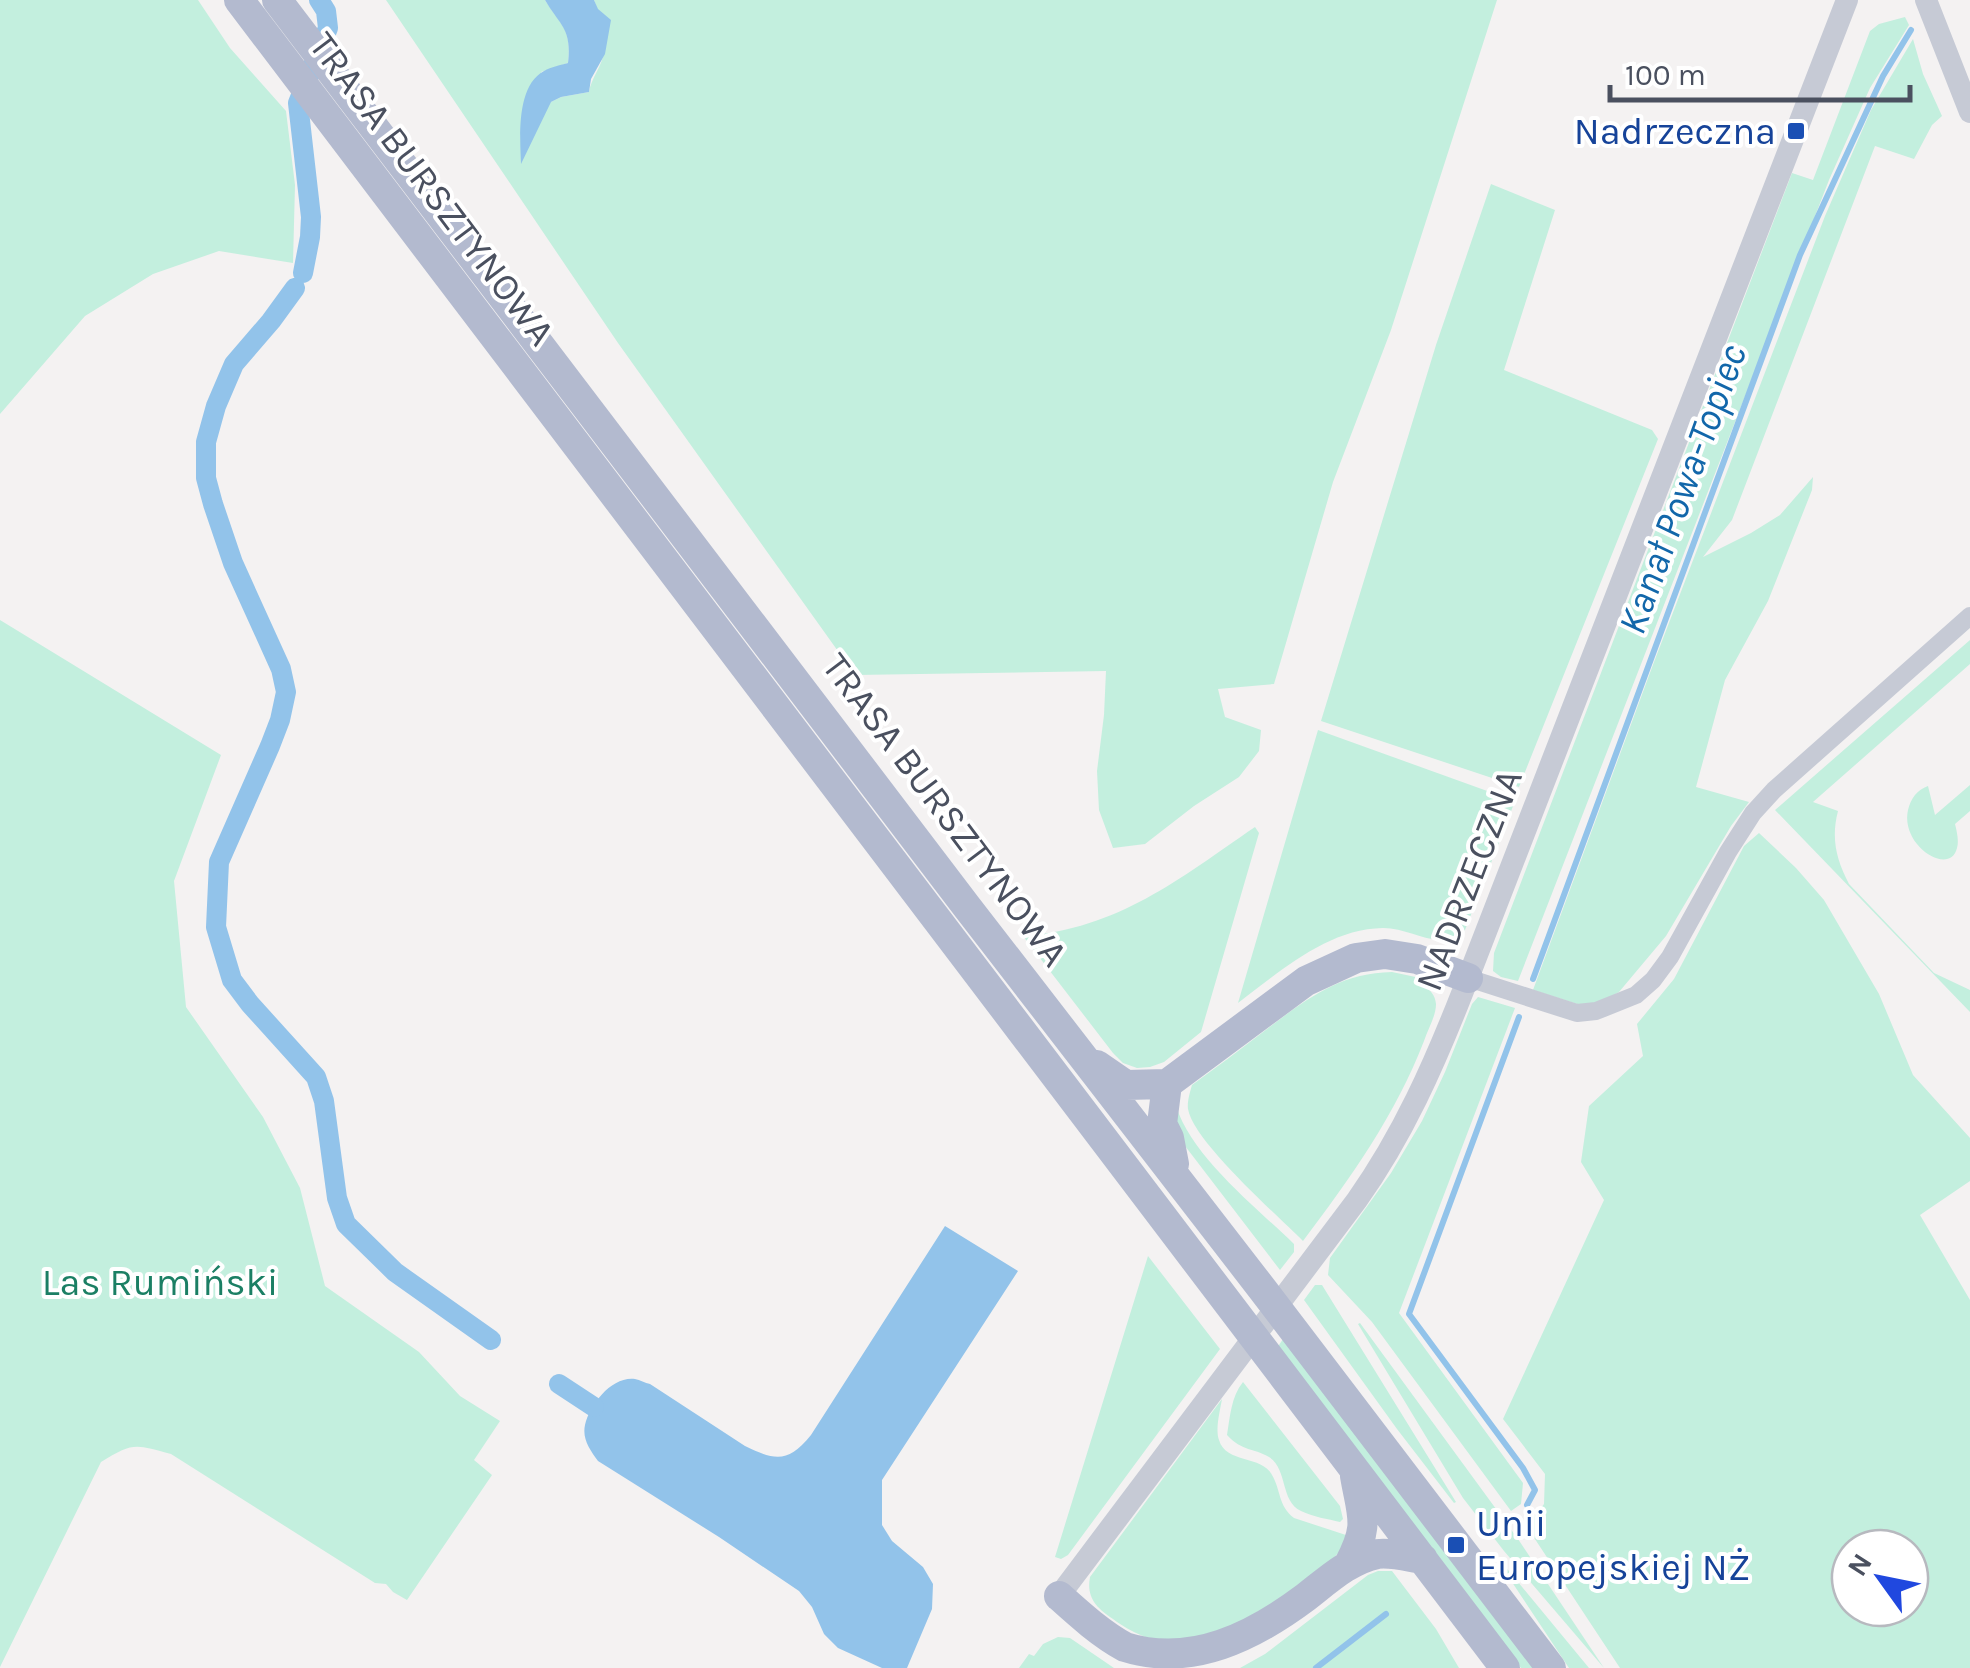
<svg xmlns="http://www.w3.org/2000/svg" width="1970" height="1668" viewBox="0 0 1970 1668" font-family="Karla,sans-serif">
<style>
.green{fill:#c3efde;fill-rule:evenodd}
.water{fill:#92c3ea}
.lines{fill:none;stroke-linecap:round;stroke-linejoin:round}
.stream{stroke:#92c3ea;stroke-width:6}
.canal{stroke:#92c3ea;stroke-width:20}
.minor{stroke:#c6cad5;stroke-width:18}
.tertiary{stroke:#c6cad5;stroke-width:22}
.primary{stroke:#b3bacf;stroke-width:30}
.transit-dot{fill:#1a4fb4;stroke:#fff;stroke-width:4}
.labels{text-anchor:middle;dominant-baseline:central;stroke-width:8;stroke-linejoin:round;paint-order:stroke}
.transit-label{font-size:38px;fill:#164399;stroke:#fff;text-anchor:end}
.street-label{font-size:38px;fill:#4a505f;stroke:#fff}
.park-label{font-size:38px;fill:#1b7f64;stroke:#fff}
.water-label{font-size:40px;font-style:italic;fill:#1267aa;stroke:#fff}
</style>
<rect width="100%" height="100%" fill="#f4f2f2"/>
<path class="green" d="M0 0H198L230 48 286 111 295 185 293 263 219 251 153 274 85 316 0 414Z
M386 0H545C561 26 572 28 568 63L541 72 551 102 561 97 589 92C591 78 603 65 604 51 605 39 599 12 594 0H1497L1391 330 1333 482 1274 684 1218 689 1225 717 1261 730 1259 751 1239 777 1194 806 1145 844 1113 848 1099 810 1097 771 1104 715 1106 671 855 675 618 343Z
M1905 17 1909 25 1870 88 1829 180 1518 981 1501 977 1493 971 1494 953 1792 173 1813 180 1870 31 1879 24Z
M1913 39 1923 74 1942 116 1932 125 1914 159 1875 146 1732 520 1703 557 1751 533 1780 515 1813 477 1812 490 1768 601 1725 680 1696 787 1749 802 1731 826 1666 936 1619 992 1590 1008 1533 990 1654 662 1825 216 1871 110Z
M1491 184 1555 210 1504 370 1652 430 1658 439 1519 787 1321 721 1436 345Z
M0 620 221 755 174 881 186 1007 263 1117 300 1188 325 1286 419 1352 460 1396 500 1421 474 1460 492 1475 407 1600 393 1592 386 1584 375 1583 171 1454C135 1444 133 1442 101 1462L0 1667Z
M1970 640V664L1813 802 1838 811C1831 838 1836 859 1849 884L1934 973 1970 990V1012L1775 810Z
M1318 730 1515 801 1465 930C1439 953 1413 928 1383 928 1327 929 1281 971 1238 1003Z
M1970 785V811L1955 824C1957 832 1959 841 1957 848 1950 877 1900 846 1908 810 1911 798 1917 790 1928 786L1935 815Z
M1255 827 1259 833 1201 1032 1164 1062 1150 1067 1137 1068 1123 1063 1113 1053 1023 936C1118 929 1179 879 1255 827Z
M1759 833 1796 868 1824 900 1879 994 1913 1075 1970 1138V1181L1920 1215 1970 1300V1668H1620L1527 1527 1544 1504 1545 1474 1503 1419 1604 1200 1581 1162 1589 1106 1643 1056 1637 1024 1674 979 1744 846ZM1850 1548H1910V1608H1850Z
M1392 972 1425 979 1423 985C1430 990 1435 994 1436 1004 1436 1016 1428 1029 1424 1041 1396 1114 1350 1179 1303 1241 1278 1216 1193 1141 1188 1109 1187 1102 1190 1092 1192 1085 1217 1067 1242 1048 1267 1029 1307 999 1339 973 1392 972Z
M1478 997 1515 1008 1399 1313 1523 1483 1521 1504 1511 1511 1372 1322 1328 1275 1330 1258 1391 1173 1422 1121 1445 1072 1472 1004Z
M1176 1106C1192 1157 1256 1207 1294 1244V1252L1280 1270 1182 1142 1174 1112Z
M1148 1256 1220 1349 1068 1555 1061 1559 1055 1557Z
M1315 1285H1322L1456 1502 1454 1503 1397 1429 1304 1300Z
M1360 1323 1518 1539 1604 1668 1504 1551 1463 1498 1358 1324Z
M1283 1339 1534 1668H1521L1277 1348Z
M1243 1382 1340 1506 1343 1519 1340 1522C1328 1519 1313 1517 1301 1511 1280 1501 1288 1469 1269 1457 1252 1447 1243 1452 1227 1435 1230 1417 1231 1397 1243 1382Z
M1222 1399C1220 1411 1215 1429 1219 1440 1226 1464 1262 1455 1272 1475 1281 1490 1278 1506 1294 1518L1349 1536C1348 1538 1344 1546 1342 1549 1327 1568 1259 1616 1236 1626 1221 1632 1201 1639 1185 1642 1160 1646 1133 1634 1113 1619 1097 1608 1086 1598 1090 1577Z
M1499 1559 1589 1668H1569L1498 1561Z
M1378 1571H1392L1436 1629 1459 1668H1240L1265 1654 1368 1575Z
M1058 1637 1070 1638 1114 1668H1019L1029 1654 1034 1656 1043 1644Z"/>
<path class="water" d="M545 0H594L598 9 611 20 605 54 591 79 589 92 561 97 551 102 521 164C520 137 516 86 544 71 551 67 561 65 568 63 572 28 560 26 545 0Z
M945 1226 1018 1271 882 1480V1525L892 1541 923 1567 933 1584 932 1609 907 1668H882L838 1648 824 1634 812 1607 799 1591 719 1537 598 1461C590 1450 582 1439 585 1425 590 1404 612 1376 635 1379 640 1380 645 1383 650 1384L745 1446C776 1461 788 1463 811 1435Z"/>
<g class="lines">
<path class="stream" d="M1533 979 1800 255 1883 76 1911 30
M1519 1017 1409 1314 1523 1468 1535 1490 1527 1505
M1316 1668 1386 1614"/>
<path class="canal" d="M303 273 310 237 311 217 298 103 328 28 326 11 319 0
M295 288 271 321 234 364 216 406 206 442V478L213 504 233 563 281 669 286 692 280 720 270 746 219 862 216 927 232 980 250 1004 316 1077 324 1101 337 1198 346 1224 395 1272 491 1340
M559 1384 594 1407"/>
<path class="minor" d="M1468 978 1577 1013 1596 1011 1636 995 1653 980 1670 957 1728 852 1753 813 1774 790 1970 616"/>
<path class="tertiary" d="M1926 0 1970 112
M1059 1596 1357 1200C1403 1135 1434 1065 1463 991L1847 0"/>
<path class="primary" d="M239 0 1505 1668
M277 0 967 907 1263 1290 1551 1668
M1097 1065 1126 1085 1167 1084 1306 981 1356 958 1385 954 1417 959 1468 978
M1167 1084 1162 1124 1169 1138 1174 1164
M1349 1564C1370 1525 1362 1517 1355 1476
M1059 1596C1079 1614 1101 1634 1125 1647 1192 1668 1254 1636 1306 1597 1328 1580 1349 1560 1377 1554 1392 1552 1409 1557 1423 1559"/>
</g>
<g class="transit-dot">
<rect x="1786" y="121" width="20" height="20" rx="5"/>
<rect x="1446" y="1535" width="20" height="20" rx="5"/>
</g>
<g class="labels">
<g class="transit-label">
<text x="1776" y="131">Nadrzeczna</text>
<text x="1476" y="1523" text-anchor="start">Unii<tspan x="1476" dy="44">Europejskiej NŻ</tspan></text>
</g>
<g class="street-label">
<text transform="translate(432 189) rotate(53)">TRASA BURSZTYNOWA</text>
<text transform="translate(945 810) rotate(53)">TRASA BURSZTYNOWA</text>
<text transform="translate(1469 880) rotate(-69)">NADRZECZNA</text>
</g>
<g class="park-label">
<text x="160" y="1282">Las Rumiński</text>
</g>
<g class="water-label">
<text transform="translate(1682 489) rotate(-70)">Kanał Powa-Topiec</text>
</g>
</g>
<g transform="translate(1880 1578) rotate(303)"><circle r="48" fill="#ffffff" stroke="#b7b9bf" stroke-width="2.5"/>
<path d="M0-8L18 38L0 25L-18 38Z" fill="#2048df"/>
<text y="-15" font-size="28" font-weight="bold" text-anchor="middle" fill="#4a505f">N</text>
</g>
<path d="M1610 85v15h300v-15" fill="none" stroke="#4a505f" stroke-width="5"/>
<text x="1625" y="85" font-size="30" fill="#4a505f" stroke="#ffffff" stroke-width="8" paint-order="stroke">100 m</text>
</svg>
